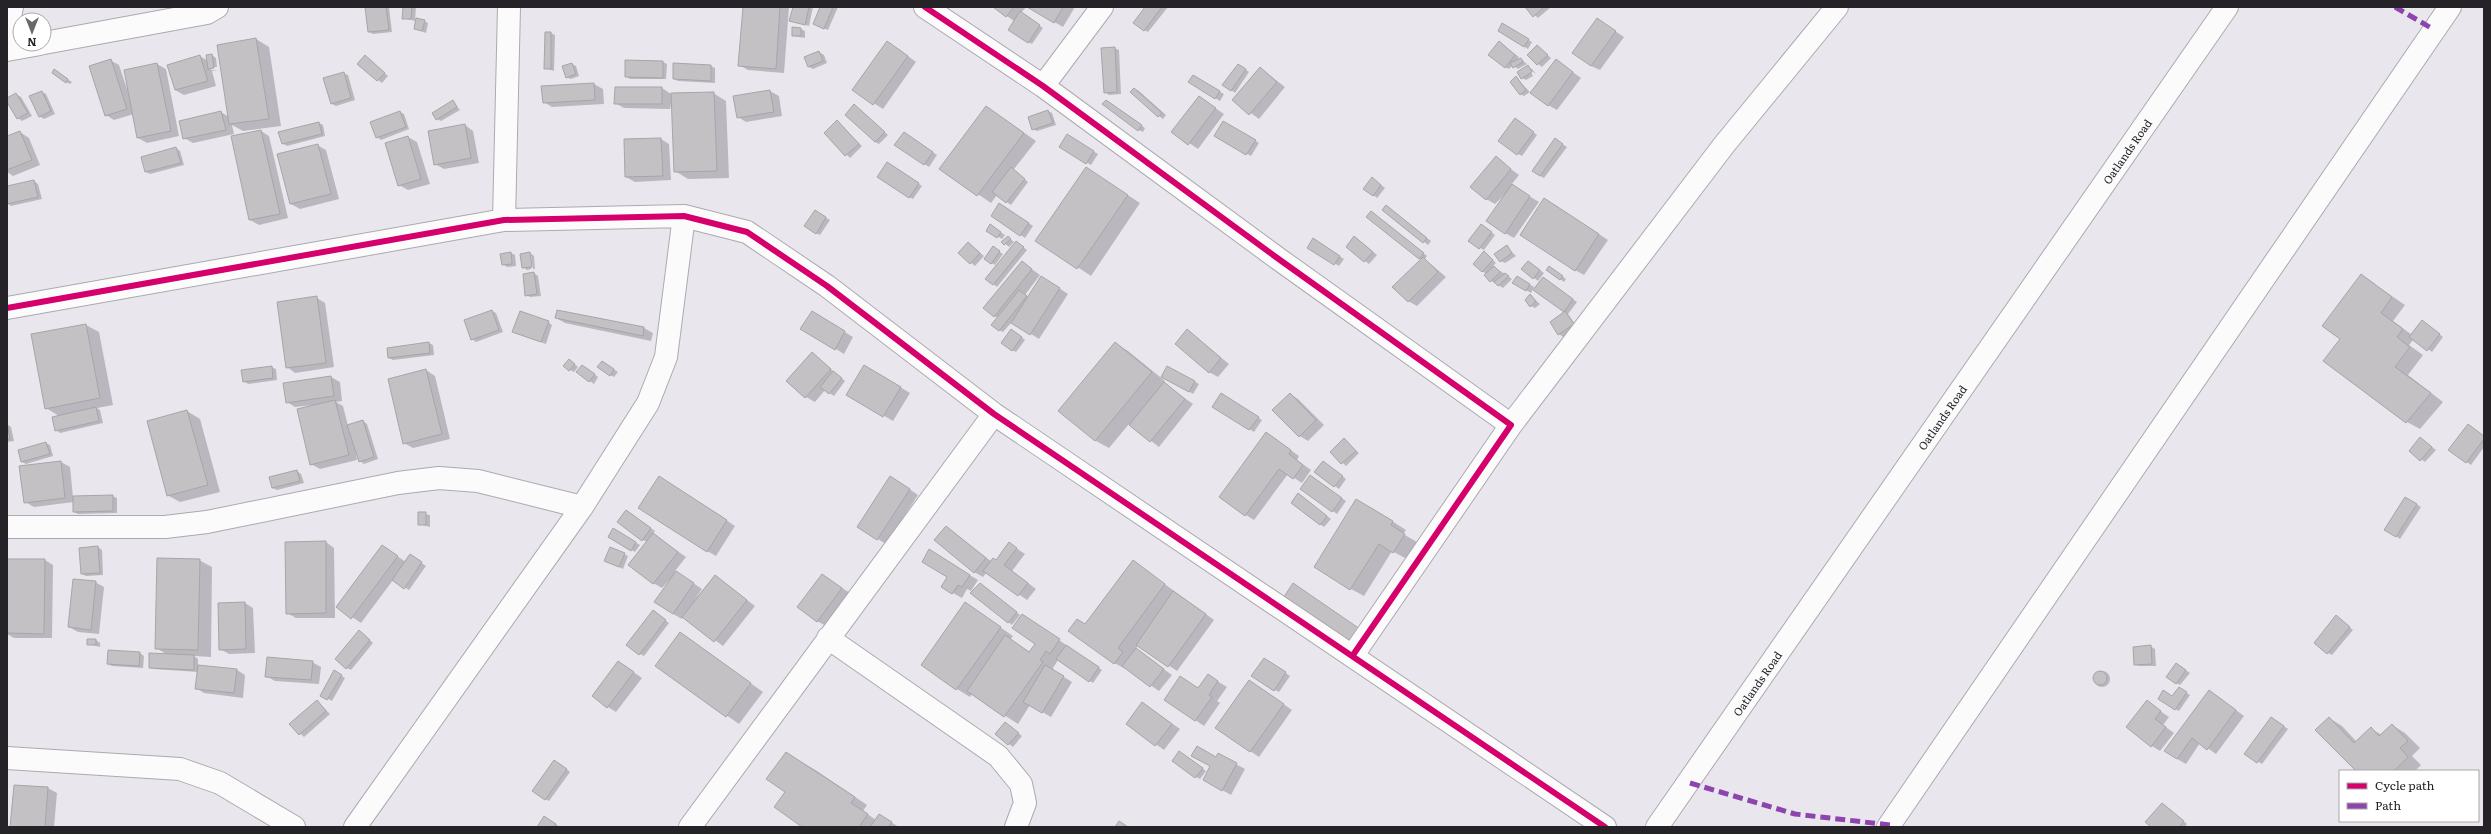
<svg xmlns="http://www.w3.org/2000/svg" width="2491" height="834" viewBox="0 0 2491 834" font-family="Literata,serif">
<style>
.shadow{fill:#0003}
.building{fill:#c3c1c3;stroke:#a7a5a6}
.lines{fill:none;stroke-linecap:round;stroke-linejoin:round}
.minor-casing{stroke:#abaaaf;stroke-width:24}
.tertiary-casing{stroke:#abaaaf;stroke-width:24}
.minor{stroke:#fcfbfc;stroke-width:22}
.tertiary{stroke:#fcfbfc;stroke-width:22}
.quiet{stroke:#8e44ad;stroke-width:5;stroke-dasharray:10 5;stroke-linecap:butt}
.cycleway-casing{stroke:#fff;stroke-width:8}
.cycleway{stroke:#d6006c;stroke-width:6}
.labels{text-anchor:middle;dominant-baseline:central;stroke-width:3.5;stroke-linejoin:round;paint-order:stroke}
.street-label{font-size:11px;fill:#252328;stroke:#fff}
</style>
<rect width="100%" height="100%" fill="#e9e6ee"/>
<path class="shadow" d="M366 7H389L392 32 373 34 369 32Z
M404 7H416L415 21 403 18Z
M744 7H789L784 73 748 70 739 65Z
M794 7H813L809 26 790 21Z
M821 7H838L828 30 818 26Z
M994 7H1026L1021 13 1043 28 1032 44 1028 42 1014 21Z
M1029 7H1075L1063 27Z
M1146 7H1168L1148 32 1144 30Z
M1526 7H1551L1538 18Z
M424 21 428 23 426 33 415 29Z
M1503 24 1532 42 1528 49 1499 31Z
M1606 25 1624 37 1600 70 1591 66Z
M801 29 805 31V38L793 36Z
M551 33 555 35 554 71 545 68Z
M256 39 269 47 281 126 243 131 232 125 234 134 193 143 184 138 221 112 229 117Z
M1499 42 1519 57 1516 62 1521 59 1527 64 1518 69 1513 65 1509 69 1505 67Z
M1537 46 1551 58 1542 67 1538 64Z
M896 47 916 62 883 109 853 90Z
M1114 48 1119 50 1121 94 1109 95 1105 92Z
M819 52 824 55 827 63 813 69 809 67Z
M212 55 216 58 217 67H211V70H218L212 71 216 86 184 95 175 90 200 56 208 61Z
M369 59 388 76 382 83 378 80Z
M110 60 119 65 127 89 157 64 166 69 179 136 147 143 138 138 134 114 114 120 106 115Z
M1556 60 1581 78 1557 110 1548 105Z
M663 62 667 64 666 79H630L626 76Z
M572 64 576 66 579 76 571 79 566 77Z
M711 66 715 68V83L678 81 674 79Z
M1242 67 1249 72 1235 93 1231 90Z
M1528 67 1532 69 1536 74 1529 69 1533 76 1526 80 1522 78Z
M1260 68 1285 87 1259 119 1233 100Z
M58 73 72 82 70 84 66 82Z
M343 73 348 75 355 100 336 106 332 104Z
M1193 76 1224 94 1220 101 1190 82Z
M1516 78 1530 92 1524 96 1520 94Z
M594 84 603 89 604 104 552 107 544 102 542 87Z
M662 88 671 94 713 93 726 101 729 178 688 179 675 171 672 99 670 109 624 108 615 103Z
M1135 89 1139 91 1166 115 1163 119 1159 116Z
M770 91 779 96 782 116 746 122 738 117Z
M42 92 46 94 55 114 44 119 39 116Z
M16 94 21 97 32 116 22 121 18 118 7 100Z
M1199 97 1224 114 1198 149 1173 132Z
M1107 101 1145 128 1143 132 1139 130Z
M453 102 460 110 441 121 437 119Z
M854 106 888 135 879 144 875 142Z
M987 107 1036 141 1014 169V171L1028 182 1011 205 997 195 991 203 941 169Z
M1048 111 1052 113 1056 125 1037 131 1033 129Z
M400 112 404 114 409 129 381 140 377 137Z
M837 122 862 146 850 158 825 133Z
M1223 122 1259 143 1251 156 1216 136Z
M1519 122 1537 135 1522 156 1518 154Z
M319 123 323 125 325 136 287 146 282 143Z
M465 125 473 131 479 163 444 169 435 164Z
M261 131 269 136 288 218 259 225 250 220 232 137Z
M20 132 29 138 40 165 13 176 7 172V137Z
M908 135 937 155 929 167 896 145Z
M1067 136 1098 154 1091 165 1060 147Z
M408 137 417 142 430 184 408 190 399 185Z
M661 139 669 144 671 180 635 182 626 177Z
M1559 142 1567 147 1544 178 1540 176Z
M317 145 326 150 339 199 300 209 291 204Z
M176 148 180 151 184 165 150 174 146 172 142 157Z
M1496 158 1519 175 1511 185 1539 202 1514 238 1505 233 1509 190 1495 204 1486 199Z
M892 166 922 186 913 199 909 197Z
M1086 168 1140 203 1091 276 1037 240Z
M34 181 38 184 42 199 11 206 7 203V187Z
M1376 181 1385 188 1377 198 1373 195Z
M1553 204 1608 240 1584 275 1575 270Z
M1004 206 1033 226 1025 238 992 215Z
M1390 209 1431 241 1428 245 1383 210Z
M815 211 830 220 820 235 816 233Z
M1375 215 1427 256 1425 259 1446 277 1417 306 1408 301 1421 260Z
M994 228 1005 235 1002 239 987 230Z
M1485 228 1495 235 1484 250 1480 248Z
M1008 237 1014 242 1009 247 1003 242Z
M1355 237 1377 255 1369 264 1347 247Z
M1313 240 1344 259 1339 266 1308 247Z
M1017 242 1027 250 997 287 993 284Z
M968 243 984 256 975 266 959 253Z
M1507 247 1516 256 1505 263 1501 261Z
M993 248 1003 254 995 265 991 263Z
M511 253 515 255 516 266 507 267 503 264Z
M530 253 534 256 535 269H533L531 255H529L531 269 527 270 523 267Z
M1488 255 1496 263 1493 266 1512 279 1503 288 1491 281 1486 274 1474 264Z
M1022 262 1040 275 1025 295 1028 297 1050 282 1068 294 1039 339 1012 322 1003 332 999 330 998 318 994 316Z
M1529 262 1544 273 1538 281 1534 278Z
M1554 270 1566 279 1564 282 1560 279Z
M534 273 538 276 541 296 530 297 526 295Z
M2361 275 2405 305 2393 321 2412 335 2426 324 2443 337 2432 352 2414 339 2409 345 2423 355 2408 375 2443 402 2420 429 2407 422 2341 339Z
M1517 277 1534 287 1531 293 1514 283Z
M1547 281 1577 302 1568 314 1577 327 1563 337 1559 334 1565 312 1535 290Z
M1531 296 1540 304 1535 308 1531 306Z
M317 298 325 303 334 367 295 373 287 367Z
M492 311 496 313 503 332 476 342 472 339Z
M558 311 644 328 653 333 651 341 565 323 556 318Z
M812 312 853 337 844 354 802 328Z
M548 322 552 325 546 344 518 334Z
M86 325 99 332 113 405 97 408 100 410 103 423 60 433 56 430 59 416 46 408 32 335Z
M1188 331 1229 364 1218 377 1209 372Z
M1015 332 1025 340 1016 352 1012 350Z
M429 343 433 345 434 355 393 360 389 358 388 348Z
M1115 343 1128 351 1165 381 1163 383 1193 404 1159 447 1129 424 1109 448 1096 441 1060 411Z
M812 353 845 381 834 396 825 390 815 402 806 397Z
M573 363 578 367 574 372 570 370Z
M606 364 618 372 614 377 610 375Z
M865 366 910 393 893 421 847 394Z
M271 367 276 369 277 380 248 384 244 381Z
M1168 367 1199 384 1193 394 1163 376Z
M586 368 598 377 594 384 577 372Z
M426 370 435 376 450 439 413 448 404 443Z
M331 377 340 382 342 401 336 402 343 406 348 426 363 421 367 424 378 459 364 464 360 461 354 444 357 460 320 469 311 464 313 405 295 407 287 402Z
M1221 394 1262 420 1254 432 1214 406Z
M1290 394 1298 399 1324 425 1308 441 1300 436Z
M187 411 200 419 220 492 180 502 167 495Z
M7 424 11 427 14 441 7 442Z
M1266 433 1299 456 1297 460 1311 470 1302 483 1288 474 1254 520 1246 515Z
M2484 436V447L2471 465 2450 450Z
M2421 438 2436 450 2425 462 2410 451Z
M1344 440 1359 453 1346 466 1331 452Z
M46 443 50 445 53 456 26 464 22 462 19 451Z
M61 462 70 467 73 497 112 496 117 498V513L78 514 74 512V502L34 507 25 502Z
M1327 465 1346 479 1339 489 1316 472Z
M297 471 301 474 304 483 277 490 272 488Z
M1314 479 1346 501 1337 514 1301 489Z
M668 482 735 526 716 556 707 551Z
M899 482 918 495 886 544 858 527Z
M1302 497 1331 519 1324 527 1320 524Z
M2406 498 2421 507 2400 539 2385 529Z
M1370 507 1406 530 1403 534 1417 542 1407 559 1392 551 1364 596 1351 589Z
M419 513 430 515V527L419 524Z
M631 514 655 531 653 534 686 557 675 571 702 589 695 599 715 576 755 606 723 646 683 616 682 619 673 614 672 577 662 588 653 583 647 542 643 540Z
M946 527 992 562 997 561 1010 544 1025 554 1012 571 1036 589 1027 600 987 572 983 577 974 572Z
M613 529 640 545 635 552 609 537Z
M326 542 334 548 335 618H296L287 613Z
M382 546 406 562 414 558 426 566 409 590 393 580 361 623 337 607Z
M98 547 102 550 103 575 86 576 82 574Z
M624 554 628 556 623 569 605 561Z
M938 556 978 580 971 591 967 589 962 598 942 587 948 577Z
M7 560H45L53 565 52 638H14L7 634Z
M199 560 212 567 211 657 194 656 198 659V666L237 670 245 675 243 698 204 693 196 688 198 672 154 669 150 667 168 655 156 648Z
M1133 561 1214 620 1177 671 1138 645 1136 649 1172 675 1159 691 1128 670 1114 663Z
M822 575 850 593 826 626 817 621Z
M95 582 104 587 99 634 78 632 69 627Z
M984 586 1020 615 1012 625 1008 622Z
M245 603 253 608 255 653 229 654 220 649Z
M965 603 1013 636 1010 640 1030 652 1037 643 1023 615 1102 670 1093 683 1058 660 1053 668 1054 671 1072 682 1051 717 1030 705 1018 724 972 694 970 697 957 689 922 664Z
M657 614 669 623 644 656 640 654Z
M2337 617 2353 630 2332 655 2328 653Z
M680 633 763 692 739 724 656 666Z
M363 634 373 643 351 670 347 668Z
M96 640 100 643V647L88 644Z
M2150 646 2155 649 2156 666H2139L2135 664Z
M140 653 144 656 143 668 112 666 108 664Z
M1268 661 1290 676 1279 692 1275 690Z
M312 662 321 667 319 684 275 681 266 676Z
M619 662 642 678 616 712 608 707Z
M2180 666 2190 673 2180 685 2176 683Z
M2094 679a8 8 0 1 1 16 0a8 8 0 1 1-16 0Z
M335 672 345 678 332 701 321 695Z
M1209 676 1227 687 1217 701 1220 703 1204 726 1165 699 1181 677 1199 689Z
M1257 686 1292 710 1259 757 1216 728Z
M2179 688 2190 695 2179 711 2175 709 2173 697Z
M2218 697 2244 716 2216 754 2200 743 2186 764 2177 759Z
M317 701 330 714 304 737 291 725Z
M2147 702 2169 717 2163 725 2174 733 2160 751 2152 746Z
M1143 703 1180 729 1164 750 1127 724Z
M2329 718 2342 726 2357 742 2371 729 2382 735 2392 725 2405 733 2420 748 2412 756 2421 765 2415 771H2358Z
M2275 720 2288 729 2262 764 2245 753Z
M1009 725 1022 736 1013 747 996 734Z
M786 753 817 771 867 805 863 811 876 820 879 815 899 827H804L786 792Z
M1183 754 1206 771 1200 779 1196 777Z
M1219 755 1245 769 1231 795 1204 780Z
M559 763 570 772 549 801 545 799Z
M15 786 48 788 57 793 54 827H11Z
M2166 806 2187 824 2185 827H2153Z
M545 817 560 827H538Z"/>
<path class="building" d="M365 7H386L389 30 368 32Z
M403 7H412L411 19H402Z
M743 7H780L776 69 738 66Z
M793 7H809L805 25 789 21Z
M820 7H833L824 29 813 24Z
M993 7H1014L1006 17Z
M1027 7H1063L1054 23Z
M1145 7H1162L1144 31 1133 23Z
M1525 7H1544L1533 17Z
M1020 11 1040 25 1028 43 1008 30Z
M416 18 425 20 422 31 414 29Z
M1597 18 1616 31 1591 66 1572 53Z
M1502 23 1529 39 1524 47 1498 31Z
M792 27 801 28V36H792Z
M545 32H551V69H544Z
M256 38 269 119 229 124 217 45Z
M887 41 908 56 873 105 852 90Z
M1499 41 1515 55 1505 68 1488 55Z
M1537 45 1548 55 1537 65 1527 55Z
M1115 47 1117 92 1104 93 1101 48Z
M819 51 823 61 808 67 804 57Z
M212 54 214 68 208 69 206 55Z
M200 55 208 81 175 90 167 65Z
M365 55 385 73 377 81 357 64Z
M1521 58 1523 62 1513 68 1510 63Z
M111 59 127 109 105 116 89 66Z
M1556 59 1573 72 1548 106 1530 93Z
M625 60 663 61V78L625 77Z
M157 63 171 131 137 138 124 70Z
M572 63 576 74 566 78 562 66Z
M673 63 711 65V81L673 79Z
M1238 64 1246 69 1231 91 1222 85Z
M1528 65 1532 72 1521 79 1517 72Z
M1260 67 1277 82 1249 115 1232 100Z
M54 69 68 79 66 83 52 73Z
M344 72 351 98 331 104 323 78Z
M1193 75 1220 91 1215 99 1188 82Z
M1516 76 1526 90 1520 95 1510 82Z
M594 83 595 100 543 103 541 86Z
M615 87H662V104H614Z
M1134 88 1162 113 1158 117 1130 92Z
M770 90 774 112 737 118 733 96Z
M42 91 51 111 39 117 29 96Z
M714 92 717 171 674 172 671 93Z
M16 93 28 113 17 119 7 102V98Z
M1199 96 1216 108 1188 145 1171 132Z
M453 100 457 107 436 120 432 113Z
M1106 100 1142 125 1138 131 1102 104Z
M854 104 885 132 875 142 845 115Z
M986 106 1024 133 977 196 939 169Z
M1048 110 1053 123 1032 130 1028 117Z
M221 111 226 130 183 139 179 121Z
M400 111 406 127 376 138 370 122Z
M1515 118 1534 132 1517 155 1498 141Z
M837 120 859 144 845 156 824 133Z
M1223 121 1256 140 1246 155 1214 136Z
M319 122 322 134 282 144 278 132Z
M465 124 471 158 434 165 428 131Z
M261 130 280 214 249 220 231 136Z
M20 131 32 160 7 170V136Z
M904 132 933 152 924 165 894 145Z
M1067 134 1094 151 1086 164 1059 147Z
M408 136 421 179 398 186 385 143Z
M661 138 663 176 625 177 624 139Z
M1555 138 1563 144 1540 176 1532 171Z
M318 144 331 194 290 204 277 154Z
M176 147 181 163 145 172 141 157Z
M1496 156 1511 169 1486 200 1470 187Z
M887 162 919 183 909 198 877 177Z
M1011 167 1025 179 1006 203 992 192Z
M1086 167 1128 195 1077 269 1035 241Z
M1372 177 1381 185 1373 196 1363 189Z
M34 180 38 197 7 204V186Z
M1512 184 1530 196 1505 234 1486 221Z
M1544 198 1599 234 1575 271 1520 235Z
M999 203 1029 223 1020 236 991 216Z
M1386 205 1427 238 1423 243 1382 210Z
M815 210 826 217 816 234 804 226Z
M1371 211 1424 253 1419 259 1366 217Z
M990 224 1001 232 997 238 986 231Z
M1481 224 1492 232 1479 249 1468 241Z
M1008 236 1011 239 1004 245 1001 242Z
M1354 236 1373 252 1364 262 1346 247Z
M1313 238 1340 256 1334 265 1307 248Z
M1016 241 1024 247 993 285 985 279Z
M968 242 980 253 970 264 958 253Z
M1507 245 1512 253 1500 262 1494 254Z
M993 246 1000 251 991 264 984 259Z
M1484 251 1493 260 1482 272 1473 264Z
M511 252 512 264 502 265 500 254Z
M530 252 532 267 522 268 520 254Z
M1423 257 1438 272 1408 302 1392 287Z
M1022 261 1032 269 994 317 983 308Z
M1528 261 1540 270 1533 279 1521 269Z
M1494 266 1500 272 1490 282 1484 275Z
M1549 266 1563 276 1560 280 1546 270Z
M534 272 537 294 525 296 523 274Z
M1505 273 1509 276 1498 286 1494 282Z
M2361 274 2392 297 2381 313 2403 329 2397 337 2410 347 2395 367 2431 393 2406 423 2323 361 2340 339 2322 326Z
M1041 276 1060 288 1030 335 1011 323Z
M1517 276 1530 284 1526 291 1512 283Z
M1543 277 1573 299 1564 312 1533 290Z
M1019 290 1027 296 999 331 991 325Z
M1530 294 1536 301 1530 307 1525 300Z
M317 296 326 363 286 368 277 302Z
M492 310 499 330 471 340 464 320Z
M557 310 644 327 643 336 555 318Z
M520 311 549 321 541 342 512 332Z
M812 311 845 331 835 350 800 329Z
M1565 311 1574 324 1558 335 1550 322Z
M2422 320 2440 334 2427 351 2409 337Z
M86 324 100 398 45 409 31 334Z
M1011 329 1022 337 1012 351 1001 343Z
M1187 329 1221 358 1209 373 1175 344Z
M429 342 430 353 388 358 387 348Z
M1115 342 1152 372 1095 441 1058 411Z
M812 352 831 369 805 398 786 381Z
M569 359 575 364 569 371 563 366Z
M602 361 614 369 610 376 597 367Z
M582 365 595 374 589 382 576 372Z
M864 365 901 387 883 417 846 395Z
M272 366 273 378 243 382 241 370Z
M1167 366 1195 381 1189 392 1161 377Z
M426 369 442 434 403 444 388 379Z
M833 371 842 378 829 394 820 387Z
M331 376 334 396 286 403 283 383Z
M1164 382 1185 399 1150 442 1129 425Z
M1221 393 1259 417 1249 430 1212 407Z
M1290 393 1316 420 1299 437 1272 410Z
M335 400 349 455 310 465 297 409Z
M96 407 99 421 55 431 52 417Z
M187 410 208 485 167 496 147 421Z
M363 420 374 457 359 462 347 425Z
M7 423 10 439 7 440Z
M2468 424 2484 436V439L2466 463 2448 450Z
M1266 432 1291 450 1289 454 1303 465 1293 479 1279 469 1245 516 1219 497Z
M2420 437 2432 447 2420 461 2409 451Z
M1344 438 1356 451 1341 464 1330 452Z
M46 442 50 454 21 462 18 450Z
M61 461 65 498 24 503 19 466Z
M1323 461 1343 476 1334 487 1314 472Z
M297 470 300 481 272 488 269 477Z
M1310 475 1342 498 1332 512 1300 489Z
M659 476 727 520 707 552 638 508Z
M890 476 910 489 877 540 857 527Z
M1298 493 1327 516 1320 525 1291 503Z
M113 495V511L73 512V496Z
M2405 497 2417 504 2396 537 2384 530Z
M1356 499 1393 521 1391 525 1405 534 1393 553 1379 544 1350 590 1314 567Z
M626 510 651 528 642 541 617 522Z
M418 512H426V525H418Z
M946 526 986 558 974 573 934 540Z
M613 528 636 542 631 551 608 537Z
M653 533 678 552 653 584 628 565Z
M326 541V613L286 614 285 542Z
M1009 542 1017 548 1004 565 1028 583 1018 596 983 571 993 558 996 560Z
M382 545 398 556 351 619 336 607Z
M98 546 100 573 81 574 79 548Z
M610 547 625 553 619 567 604 561Z
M929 549 970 575 962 587 958 585 952 594 941 587 947 577 922 562Z
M410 554 422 562 404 589 392 580Z
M157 558 200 559 198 650 155 649Z
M7 559H45L44 634 7 633Z
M1133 560 1165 584 1118 648 1123 652 1114 664 1068 631 1077 619 1085 624Z
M676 571 694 583 673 614 654 602Z
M822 574 842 588 817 622 797 607Z
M715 575 747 600 714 642 682 617Z
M73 579 96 581 91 630 68 627Z
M980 583 1017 612 1008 623 970 593Z
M1293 583 1360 629 1346 649 1280 603Z
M1173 591 1206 614 1168 667 1136 645Z
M245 602 246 649 219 650 218 603Z
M965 602 1001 627 956 690 921 665Z
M653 610 666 620 639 655 626 645Z
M1022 614 1060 639 1050 654 1046 651 1040 660 1043 662 1004 717 967 691 1005 635 1029 652 1035 644 1012 628Z
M2336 615 2350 627 2327 654 2314 643Z
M359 630 370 640 346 669 335 659Z
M680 632 751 683 726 717 655 666Z
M87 639H96V645H87Z
M1066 645 1099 667 1089 682 1056 659Z
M2151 645 2152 664 2134 665 2133 647Z
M1136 648 1164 669 1150 687 1122 666Z
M108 650 140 652 139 666 107 664Z
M149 653 194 655V670L149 668Z
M267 657 313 661 311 680 265 677Z
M1264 658 1286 672 1274 691 1251 676Z
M618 661 634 672 607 708 592 696Z
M2176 663 2186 670 2176 684 2166 677Z
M198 665 237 669 234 693 195 689Z
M1045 665 1064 676 1042 713 1023 702Z
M334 670 342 675 327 700 320 696Z
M2093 678a7 7 0 1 1 14 0a7 7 0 1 1-14 0Z
M1208 674 1218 681 1209 695 1212 697 1195 721 1164 700 1180 676 1198 688Z
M1249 680 1284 704 1250 752 1215 728Z
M2179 687 2187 692 2175 710 2158 699 2163 690 2172 696Z
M2209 690 2236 710 2207 750 2192 738 2177 759 2164 751Z
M317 700 326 711 299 735 289 724Z
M2147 700 2161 711 2155 719 2166 727 2151 747 2126 727Z
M1142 702 1172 724 1155 746 1126 724Z
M2271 717 2284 726 2257 763 2244 754Z
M2329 717 2354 743 2371 727 2379 736 2392 724 2408 741 2400 748 2408 757 2394 771H2356L2315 730Z
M1005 722 1019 733 1008 745 995 734Z
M1197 746 1216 757 1218 753 1237 763 1222 791 1203 780 1210 766 1191 756Z
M1179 751 1203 768 1195 778 1172 761Z
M786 752 855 797 851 803 868 814 859 827H802L774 807 785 792 766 779Z
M554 760 567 769 545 800 532 791Z
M14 785 48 787 45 827H10Z
M2162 803 2184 821 2179 827H2151L2145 822Z
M879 814 892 822 888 827H870Z
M544 816 556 824 554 827H537Z
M1119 821 1128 827H1115Z"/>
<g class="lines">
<g class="minor-casing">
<path id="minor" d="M925 7 1043 86 1280 260 1511 425 1353 655
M7 31 12 7
M44 43 207 13 217 7
M7 50 40 44
M1043 86 1102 7
M504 220 509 7
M7 308 504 220 684 216 747 232 827 286 994 414 1605 827
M1511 425 1724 145 1837 7
M7 527H165L207 522 398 483 439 478 478 481 582 507
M828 638 998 756 1021 784 1025 803 1016 827
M7 758 180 769 220 783 294 827
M355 827 582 507 648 403 666 357 684 216
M690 827 994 414
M1888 827 2450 7"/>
</g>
<g class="tertiary-casing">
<g id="tertiary">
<path id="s1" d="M1657 827 2227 7"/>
</g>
</g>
<use href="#minor" class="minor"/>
<use href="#tertiary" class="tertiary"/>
<path class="quiet" d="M2395 7 2433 29
M1690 783 1795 814 1890 825"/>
<g class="cycleway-casing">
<path id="cycleway" d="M925 7 1043 86 1280 260 1511 425 1353 655
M7 308 504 220 684 216 747 232 827 286 994 414 1605 827"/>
</g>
<use href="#cycleway" class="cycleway"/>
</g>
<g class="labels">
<g class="street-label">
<text stroke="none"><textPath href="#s1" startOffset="823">Oatlands Road</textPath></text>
<text stroke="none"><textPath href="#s1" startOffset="499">Oatlands Road</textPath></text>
<text stroke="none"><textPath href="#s1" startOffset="175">Oatlands Road</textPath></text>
</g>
</g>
<rect width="2491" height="834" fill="none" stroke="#252328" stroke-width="16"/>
<rect x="2339" y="770" width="140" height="52" fill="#ffffff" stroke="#a8a7a9"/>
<rect x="2347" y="783" width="20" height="6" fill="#d6006c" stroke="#a8a7a9"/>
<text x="2375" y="790" font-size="12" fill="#252328">Cycle path</text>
<rect x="2347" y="803" width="20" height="6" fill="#8e44ad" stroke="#a8a7a9"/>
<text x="2375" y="810" font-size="12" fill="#252328">Path</text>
<g transform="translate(32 32) rotate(180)"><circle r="19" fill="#ffffff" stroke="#a8a7a9"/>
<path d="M0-3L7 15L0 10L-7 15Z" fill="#6a676d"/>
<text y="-6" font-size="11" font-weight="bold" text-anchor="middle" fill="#252328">N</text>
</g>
</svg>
